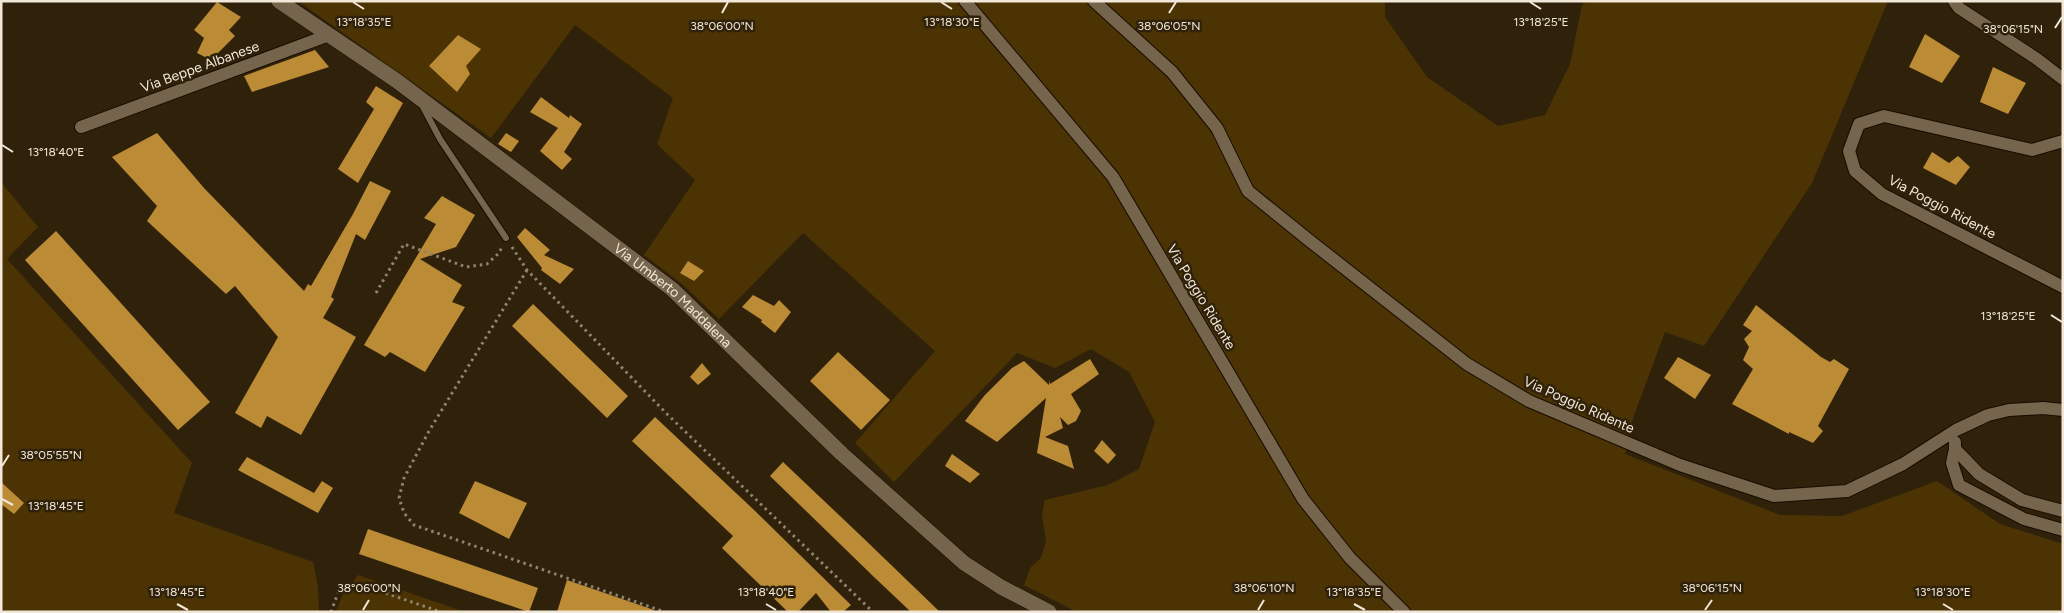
<svg xmlns="http://www.w3.org/2000/svg" width="2064" height="613" viewBox="0 0 2064 613" font-family="Figtree,sans-serif">
<style>
.green{fill:#4b3304}
.building{fill:#bb8b36}
.lines{fill:none;stroke-linecap:round;stroke-linejoin:round}
.service-casing{stroke:#180b00;stroke-width:8}
.minor-casing{stroke:#180b00;stroke-width:14}
.tertiary-casing{stroke:#180b00;stroke-width:16}
.path{stroke:#8f8470;stroke-width:3;stroke-dasharray:2.5 4;stroke-linecap:butt}
.service{stroke:#75654c;stroke-width:6}
.minor{stroke:#75654c;stroke-width:12}
.tertiary{stroke:#75654c;stroke-width:15}
.ticks{fill:none;stroke:#f1e8d9;stroke-width:2}
.labels{text-anchor:middle;dominant-baseline:central;stroke-width:5;stroke-linejoin:round;paint-order:stroke}
.street-label{font-size:14px;fill:#f1e8d9;stroke:#30220a}
.ticks-label{font-size:12px;text-anchor:middle;fill:#f1e8d9;stroke:#30220a;stroke-width:5;stroke-linejoin:round;paint-order:stroke}
</style>
<rect width="100%" height="100%" fill="#30220a"/>
<path class="green" d="M298 1H1385V17L1427 77 1498 126 1545 115 1570 64 1582 5 1587 1H1888L1812 183 1704 346 1665 332 1632 421 1625 454 1780 515 1842 516 1937 481 2000 524 2063 544V612H1077L1024 585 1030 568 1041 558 1046 541 1042 514 1045 500 1108 485 1139 469 1155 422 1129 372 1091 349 1055 368 1017 353 894 482 855 443 935 351 803 233 719 319 682 284 644 255 695 180 657 144 673 98 575 25 491 138Z
M1 182 38 227 7 259 192 463 174 513 313 562 318 587 319 612H1Z
M358 575 465 612H336L342 596Z"/>
<path class="building" d="M217 2 241 17 229 30 235 36 211 60 197 53 204 38 194 30Z
M1925 34 1960 56 1942 83 1909 67Z
M458 35 481 49 466 66 470 74 457 92 429 66Z
M315 50 329 67 252 92 244 76Z
M1993 67 2026 83 2008 114 1980 102Z
M376 86 403 103 358 183 338 169 374 109 366 102Z
M541 97 569 118 570 115 582 124 564 152 572 159 562 170 540 151 558 128 530 112Z
M157 133 204 188 304 291 308 284 311 286 353 214 370 181 391 191 365 240 356 234 331 297 334 299 323 318 356 337 301 435 267 416 261 428 235 413 278 337 235 286 226 294 147 221 157 206 112 157Z
M506 133 519 141 511 152 498 144Z
M1932 152 1949 163 1958 156 1970 167 1956 185 1923 168Z
M442 196 475 215 456 247 420 259 462 285 452 302 465 307 425 372 390 352 385 357 364 345 436 224 424 218Z
M525 228 550 250 544 255 574 269 560 284 541 270 542 268 517 237Z
M56 231 210 402 178 430 25 260Z
M688 261 704 271 694 281 680 273Z
M753 295 774 306 779 300 791 312 775 333 761 322 762 320 742 307Z
M533 304 628 396 607 418 512 326Z
M1756 305 1821 357 1830 362 1834 359 1849 369 1818 426 1823 431 1813 443 1789 432V434L1732 404 1753 369 1743 360 1749 347 1744 339 1752 331 1743 325Z
M838 352 890 400 861 430 810 381Z
M1678 357 1711 375 1695 399 1664 378Z
M1090 359 1099 374 1071 394 1081 411 1076 421 1068 425 1060 417 1063 428 1045 437 1068 446 1074 469 1037 453 1046 398 997 442 965 421 984 396 1012 368 1024 361 1049 385V380L1050 384Z
M702 363 711 374 698 385 690 377Z
M655 417 753 509 851 605 843 612H831L816 593 798 612H788L722 548 733 536 632 441Z
M1102 440 1116 455 1108 464 1094 451Z
M952 454 980 474 970 483 945 466Z
M247 457 314 493 322 481 333 488 318 513 238 470Z
M783 462 859 534 940 612H911L874 577 770 476Z
M475 481 527 503 509 539 459 513Z
M1 482 24 503 14 514 1 504Z
M368 529 538 588 529 612 359 554Z
M567 580 654 610 653 612H557Z"/>
<g class="lines">
<g class="service-casing">
<path id="service" d="M423 107 440 139 506 238"/>
</g>
<g class="minor-casing">
<path id="minor" d="M965 1 1113 177 1303 499 1350 558 1404 612
M1094 1 1172 72 1217 128 1248 191 1310 241 1467 364 1529 401 1680 465 1774 496 1847 491 1903 464 1956 430 1988 415 2009 410 2043 408 2063 410
M1954 1 1959 8 2037 59 2063 79
M81 127 329 35
M2063 141 2032 150 1884 116 1859 124 1849 151 1855 171 1882 194 2063 287
M1955 442V449L1979 474 2022 500 2063 511
M1955 449 1952 463 1959 485 2024 519 2063 530"/>
</g>
<g class="tertiary-casing">
<g id="tertiary">
<path id="s1" d="M279 1 397 81 672 289 842 454 964 563 1001 587 1049 612"/>
</g>
</g>
<path class="path" d="M512 247 527 270 668 415 873 612
M527 270 429 431 404 478 399 498 404 513 414 525 665 612
M376 293 404 244 466 267 487 264 499 253 502 247
M331 612 339 590 365 586 441 612"/>
<use href="#service" class="service"/>
<use href="#minor" class="minor"/>
<use href="#tertiary" class="tertiary"/>
</g>
<path class="ticks" d="M353 2 364 9M941 2 952 9M1530 2 1541 9M722 13 728 2M1169 13 1176 2M2055 28 2062 17M2 145 13 152M2051 315 2062 322M2 466 9 455M2 499 13 505M177 604 188 610M766 604 776 610M1354 604 1365 610M1943 604 1953 610M363 610 369 600M1258 610 1264 600M1705 610 1712 600"/>
<g class="labels">
<g class="street-label">
<text transform="translate(200 67) rotate(-20)">Via Beppe Albanese</text>
<text transform="translate(1942 207) rotate(28)">Via Poggio Ridente</text>
<text stroke="none"><textPath href="#s1" startOffset="492">Via Umberto Maddalena</textPath></text>
<text transform="translate(1201 297) rotate(59)">Via Poggio Ridente</text>
<text transform="translate(1579 405) rotate(24)">Via Poggio Ridente</text>
</g>
</g>
<g class="ticks-label">
<text x="364" y="26">13°18'35"E</text>
<text x="952" y="26">13°18'30"E</text>
<text x="1541" y="26">13°18'25"E</text>
<text x="722" y="30">38°06'00"N</text>
<text x="1169" y="30">38°06'05"N</text>
<text x="2013" y="33">38°06'15"N</text>
<text x="56" y="156">13°18'40"E</text>
<text x="2008" y="320">13°18'25"E</text>
<text x="51" y="459">38°05'55"N</text>
<text x="56" y="510">13°18'45"E</text>
<text x="369" y="592">38°06'00"N</text>
<text x="1264" y="592">38°06'10"N</text>
<text x="1712" y="592">38°06'15"N</text>
<text x="177" y="596">13°18'45"E</text>
<text x="766" y="596">13°18'40"E</text>
<text x="1354" y="596">13°18'35"E</text>
<text x="1943" y="596">13°18'30"E</text>
</g>
<rect width="2064" height="613" fill="none" stroke="#f1e8d9" stroke-width="5"/>
</svg>
